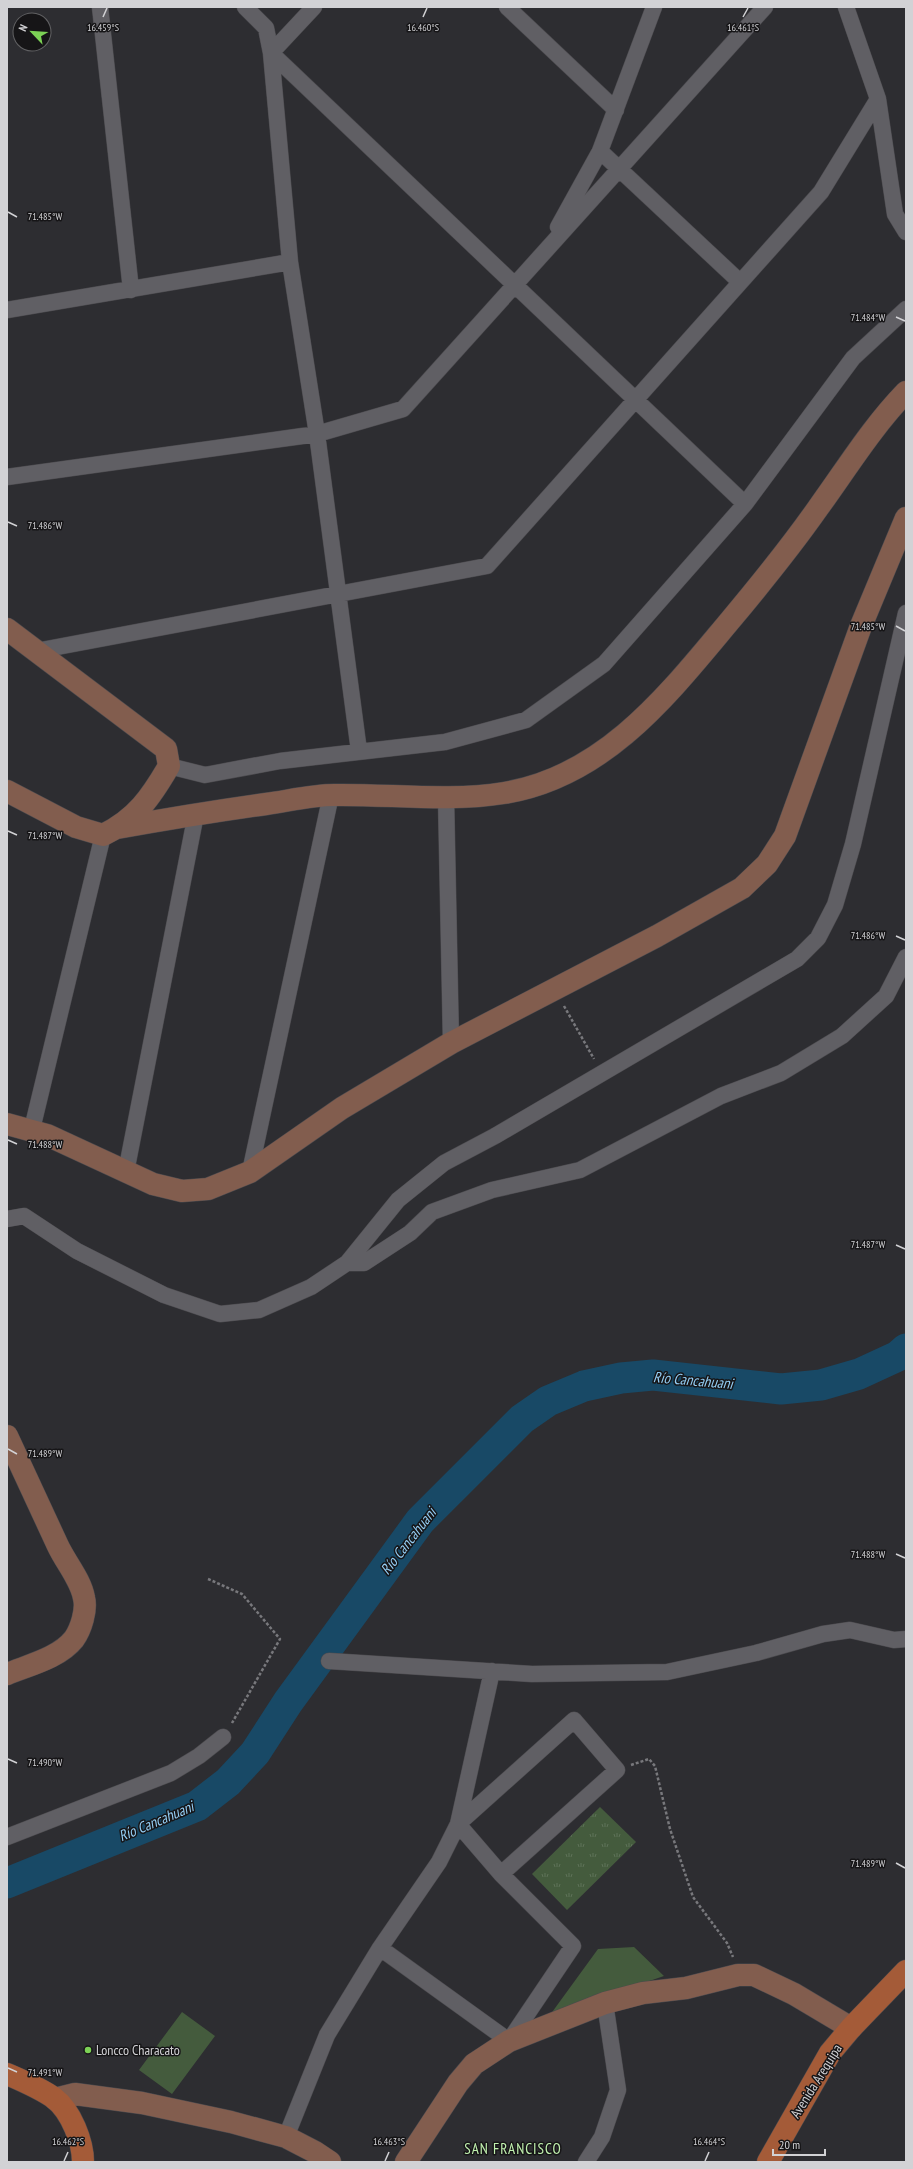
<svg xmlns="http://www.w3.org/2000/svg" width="913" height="2169" viewBox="0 0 913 2169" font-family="'PT Sans Narrow',sans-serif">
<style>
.grass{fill:url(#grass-tufts)}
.green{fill:#445b3d}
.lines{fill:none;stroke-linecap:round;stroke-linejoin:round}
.river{stroke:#184966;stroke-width:31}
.street-casing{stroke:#4b4a4e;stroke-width:17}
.secondary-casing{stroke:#4b4a4e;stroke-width:23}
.primary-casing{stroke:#4b4a4e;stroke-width:23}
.path{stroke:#78787c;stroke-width:2.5;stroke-dasharray:3 2;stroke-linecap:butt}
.street{stroke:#605f64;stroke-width:16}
.secondary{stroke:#825d4e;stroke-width:22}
.primary{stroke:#a45b38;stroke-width:22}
.ticks{fill:none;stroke:#d2d2d5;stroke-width:1.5}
.poi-dot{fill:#7cd155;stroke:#161517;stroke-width:1.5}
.labels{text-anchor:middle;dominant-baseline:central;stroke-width:3;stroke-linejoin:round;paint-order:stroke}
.poi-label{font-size:14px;fill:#d2d2d5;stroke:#161517;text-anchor:start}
.street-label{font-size:14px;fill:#d2d2d5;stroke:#161517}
.water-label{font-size:15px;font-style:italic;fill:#94cef5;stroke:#161517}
.neighbourhood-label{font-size:15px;letter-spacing:1px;fill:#c1f1af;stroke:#161517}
.ticks-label{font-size:10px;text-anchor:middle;fill:#d2d2d5;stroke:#161517;stroke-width:3;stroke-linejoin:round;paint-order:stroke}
</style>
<defs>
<pattern id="grass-tufts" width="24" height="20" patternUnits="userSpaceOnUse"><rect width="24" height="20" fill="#445b3d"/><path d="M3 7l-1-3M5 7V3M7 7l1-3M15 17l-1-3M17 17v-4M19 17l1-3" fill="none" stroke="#5e7258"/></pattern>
</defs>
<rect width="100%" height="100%" fill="#2d2d31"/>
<path class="grass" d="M600 1807 636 1842 567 1910 532 1874Z"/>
<path class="green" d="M634 1947 664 1976 550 2015 598 1949Z
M182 2012 215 2036 172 2094 139 2070Z"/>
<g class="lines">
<path class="river" d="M7 1883 197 1806 228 1782 255 1753 288 1702 420 1521 522 1419 548 1401 584 1386 621 1378 653 1375 781 1389 821 1385 859 1374 898 1356 906 1349"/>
<g class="street-casing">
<path id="street" d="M100 7 131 290
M245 7 266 28 271 53 290 262 317 434 359 751
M507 7 616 110
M846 7 878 99 895 214 906 232
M271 53 745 504
M271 53 314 7
M600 151 740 282
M558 227 600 151 654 7
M7 310 290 262
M7 477 317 434 403 409 765 7
M36 651 487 566 821 192 878 99
M169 766 205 775 280 761 445 742 526 720 604 664 745 504 853 358 906 309
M446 797 451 1043
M32 1129 103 835
M126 1172 196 814
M250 1172 331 795
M7 1219 24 1216 77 1251 164 1295 220 1314 259 1310 311 1287 347 1263 398 1200 444 1163 495 1136 797 959 818 938 835 905 853 844 906 613
M347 1263H364L410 1233 432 1212 492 1190 580 1170 721 1096 781 1073 842 1036 886 996 906 957
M329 1661 532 1674 667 1672 756 1653 823 1634 850 1630 894 1640 906 1639
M458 1824 574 1720 617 1770 501 1874
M7 1837 171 1773 199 1756 223 1737
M380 1948 509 2041 573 1946 501 1874 458 1824
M286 2137 327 2035 380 1948 439 1862 458 1824 492 1671
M586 2162 602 2137 618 2090 605 2003"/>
</g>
<g class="secondary-casing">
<path id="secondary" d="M7 629 166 749 169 766C151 797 136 819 103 835L76 827 7 791
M117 828C167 819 216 811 266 804 288 801 312 795 334 795 390 794 448 802 504 793 604 777 667 696 728 623 759 586 790 548 818 508 847 468 872 427 906 392
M7 1124 47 1135 153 1184 182 1191 208 1189 250 1172 342 1108 451 1043 657 936 742 888 767 864 785 836 861 626 906 518
M7 1436C24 1473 41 1510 58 1546 66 1563 81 1580 84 1598 87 1610 81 1629 74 1639 59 1658 29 1665 7 1674
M55 2099 75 2094 142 2103 231 2122 286 2137 315 2152 330 2162
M406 2162 458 2083 474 2064 509 2041 605 2003 643 1993 686 1988 738 1975H754L794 1994 851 2028"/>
</g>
<g class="primary-casing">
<path id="primary" d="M7 2074C23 2081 40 2088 54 2098 71 2111 83 2142 83 2162
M768 2162 830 2053 851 2028 906 1971"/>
</g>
<path class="path" d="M564 1006 594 1059
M208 1579 242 1594 280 1639 232 1723
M631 1765 649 1759 655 1766 670 1829 693 1897 727 1943 733 1957"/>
<use href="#street" class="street"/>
<use href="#secondary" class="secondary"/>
<use href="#primary" class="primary"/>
</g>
<path class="ticks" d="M103 17 107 8M423 17 427 8M743 17 748 8M8 212 17 217M896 317 905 321M8 522 17 526M896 626 905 631M8 831 17 835M896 936 905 940M8 1140 17 1144M896 1245 905 1249M8 1449 17 1454M896 1554 905 1558M8 1759 17 1763M896 1863 905 1868M8 2068 17 2072M64 2161 68 2152M385 2161 389 2152M705 2161 709 2152"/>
<circle class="poi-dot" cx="88" cy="2050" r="4"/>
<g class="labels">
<g class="poi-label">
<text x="96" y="2050">Loncco Characato</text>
</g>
<g class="street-label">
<text transform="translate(816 2081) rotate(-58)">Avenida Arequipa</text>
</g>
<g class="water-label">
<text transform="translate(693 1380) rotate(5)">Río Cancahuani</text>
<text transform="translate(408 1541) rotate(-52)">Río Cancahuani</text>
<text transform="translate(156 1821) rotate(-23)">Río Cancahuani</text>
</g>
<g class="neighbourhood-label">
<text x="513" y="2148">SAN FRANCISCO</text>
</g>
</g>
<g class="ticks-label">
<text x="103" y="31">16.459°S</text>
<text x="423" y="31">16.460°S</text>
<text x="743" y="31">16.461°S</text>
<text x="45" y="220">71.485°W</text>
<text x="868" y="321">71.484°W</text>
<text x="45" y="529">71.486°W</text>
<text x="868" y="630">71.485°W</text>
<text x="45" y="839">71.487°W</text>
<text x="868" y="939">71.486°W</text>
<text x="45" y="1148">71.488°W</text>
<text x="868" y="1248">71.487°W</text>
<text x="45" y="1457">71.489°W</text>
<text x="868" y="1558">71.488°W</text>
<text x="45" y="1766">71.490°W</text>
<text x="868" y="1867">71.489°W</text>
<text x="45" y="2076">71.491°W</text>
<text x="68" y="2145">16.462°S</text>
<text x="389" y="2145">16.463°S</text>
<text x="709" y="2145">16.464°S</text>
</g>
<rect width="913" height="2169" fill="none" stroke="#d2d2d5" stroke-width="16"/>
<g transform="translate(32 32) rotate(295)"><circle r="19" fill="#161517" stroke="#616163"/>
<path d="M0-3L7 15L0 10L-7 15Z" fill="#7cd155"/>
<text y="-6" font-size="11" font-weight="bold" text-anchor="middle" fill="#d2d2d5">N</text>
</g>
<path d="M773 2149v6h52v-6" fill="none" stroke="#d2d2d5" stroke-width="2"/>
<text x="779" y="2149" font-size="12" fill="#d2d2d5" stroke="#161517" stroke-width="3" paint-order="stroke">20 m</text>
</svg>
